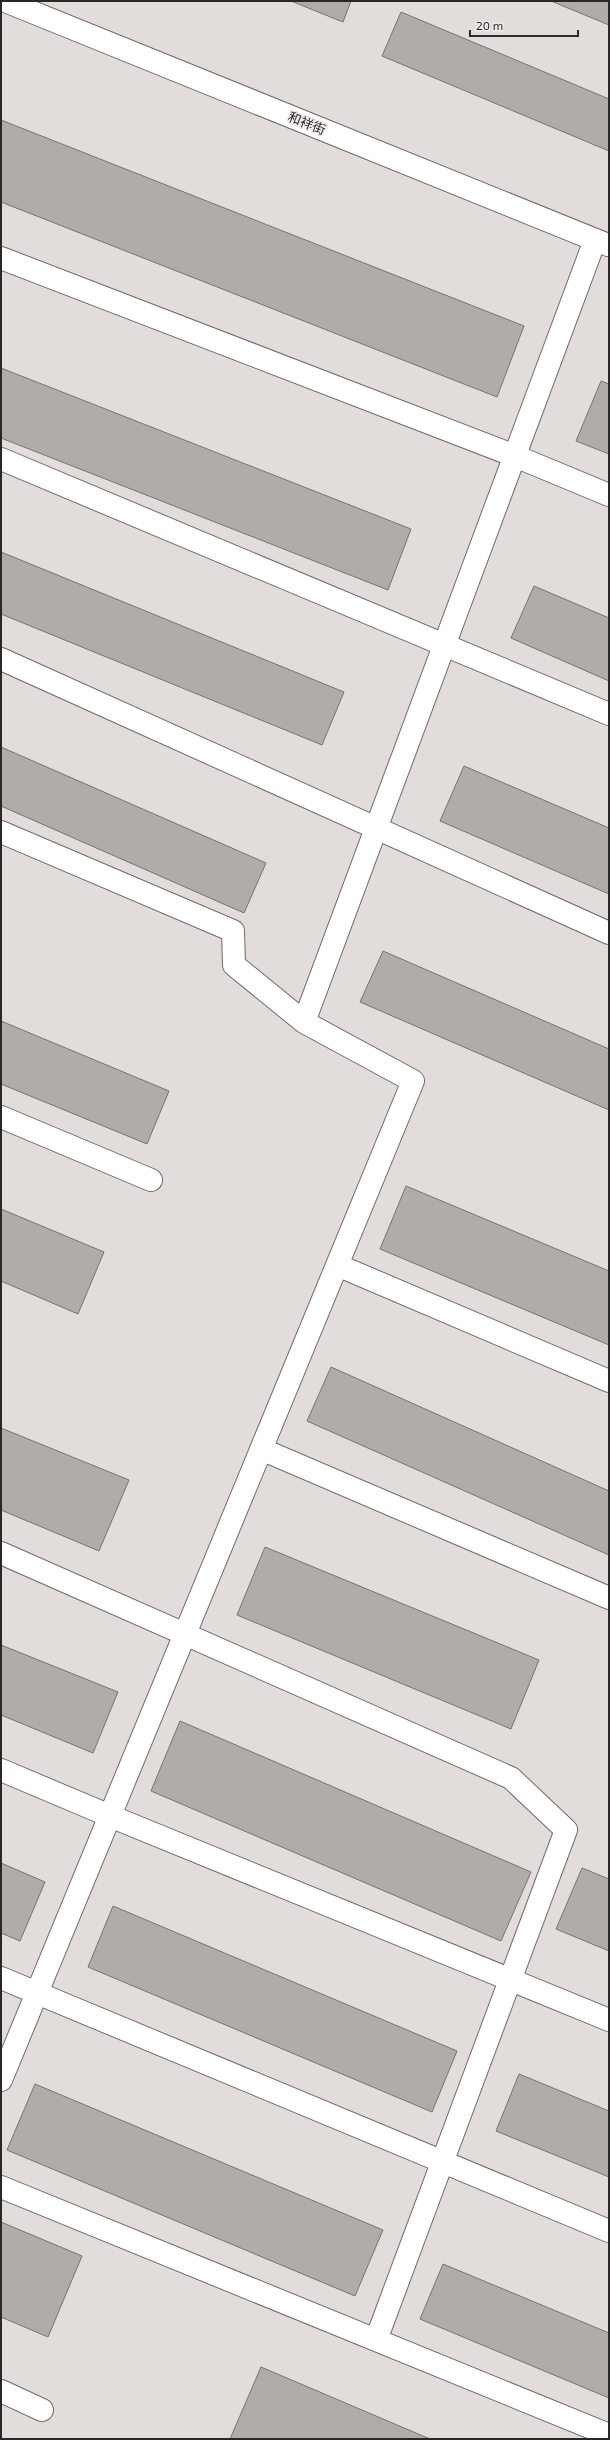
<svg xmlns="http://www.w3.org/2000/svg" width="610" height="2440" viewBox="0 0 610 2440" font-family="'Exo 2','Noto Sans SC',sans-serif">
<style>
.building{fill:#b0aca9;stroke:#787371}
.lines{fill:none;stroke-linecap:round;stroke-linejoin:round}
.minor-casing{stroke:#706b69;stroke-width:24}
.minor{stroke:#fff;stroke-width:22}
.labels{text-anchor:middle;dominant-baseline:central;stroke-width:3.5;stroke-linejoin:round;paint-order:stroke}
.street-label{font-size:13px;fill:#2a2827;stroke:#efeae8}
</style>
<rect width="100%" height="100%" fill="#e2dddb"/>
<path class="building" d="M291 1H351L343 22Z
M551 1H609V25Z
M401 12 609 99V151L382 56Z
M1 120 524 326 497 397 1 202Z
M1 368 411 529 388 590 1 438Z
M601 381 609 384V454L576 441Z
M1 552 344 692 322 745 1 614Z
M534 586 609 618V681L511 638Z
M1 747 266 863 244 913 1 806Z
M464 766 609 828V894L440 821Z
M383 951 609 1049V1110L360 1002Z
M1 1021 169 1091 147 1144 1 1084Z
M406 1186 609 1271V1345L380 1249Z
M1 1209 104 1252 78 1314 1 1281Z
M331 1367 609 1491V1555L307 1421Z
M1 1428 129 1480 99 1551 1 1510Z
M265 1547 539 1660 511 1729 237 1615Z
M1 1645 118 1692 93 1753 1 1715Z
M180 1721 531 1872 501 1941 151 1791Z
M1 1863 45 1882 20 1941 1 1933Z
M582 1868 609 1879V1951L556 1929Z
M113 1906 457 2051 432 2112 88 1967Z
M519 2074 609 2111V2177L496 2131Z
M35 2084 383 2230 355 2296 7 2150Z
M1 2222 82 2256 48 2337 1 2317Z
M443 2264 609 2333V2398L420 2319Z
M261 2367 430 2439H230Z"/>
<g class="lines">
<g class="minor-casing">
<path id="minor" d="M5 1 608 245
M1 258 515 456 609 495
M1 459 609 714
M1 659 609 933
M1 832 233 931 234 965 304 1022
M1 1117 151 1180
M337 1265 609 1381
M261 1449 609 1598
M1 1553 511 1778 566 1830 376 2340
M1 1770 110 1816 609 2020
M1 1978 609 2231
M1 2080 413 1081 304 1022 595 240
M1 2187 609 2435
M1 2391 42 2410"/>
</g>
<use href="#minor" class="minor"/>
</g>
<g class="labels">
<g class="street-label">
<text transform="translate(307 123) rotate(22)">和祥街</text>
</g>
</g>
<rect width="610" height="2440" fill="none" stroke="#2a2827" stroke-width="4"/>
<path d="M470 30v6h108v-6" fill="none" stroke="#2a2827" stroke-width="2"/>
<text x="476" y="30" font-size="12" fill="#2a2827" stroke="#efeae8" stroke-width="3" paint-order="stroke">20 m</text>
</svg>
